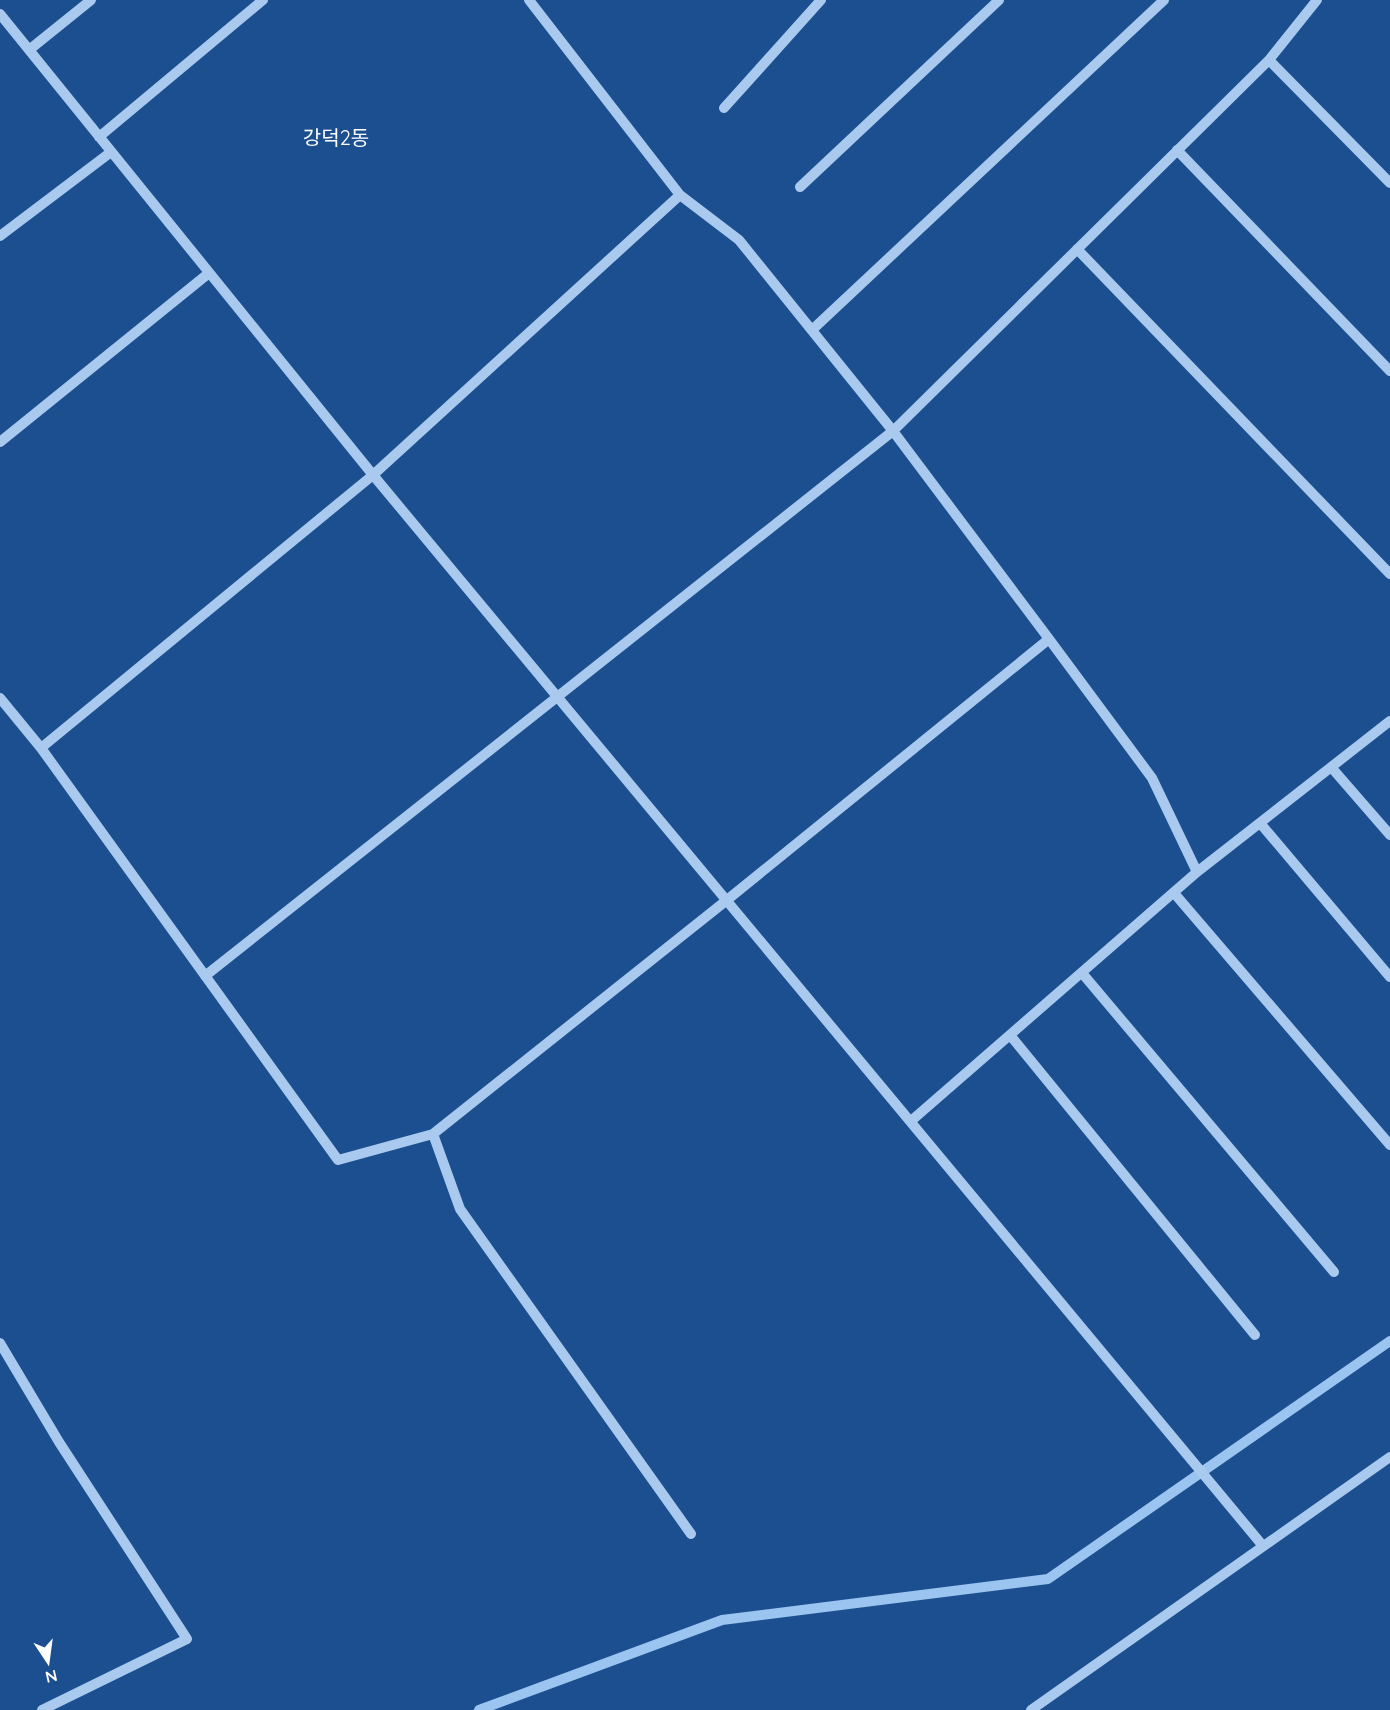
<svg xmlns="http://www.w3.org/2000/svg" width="1390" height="1710" viewBox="0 0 1390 1710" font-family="Quicksand,'Noto Sans KR',sans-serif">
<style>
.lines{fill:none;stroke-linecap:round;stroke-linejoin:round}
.stream{stroke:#9cc4f0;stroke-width:10}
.minor{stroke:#a9c9ee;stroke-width:10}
.labels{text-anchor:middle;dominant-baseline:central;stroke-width:5;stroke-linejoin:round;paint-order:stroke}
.quarter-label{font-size:20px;fill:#fff;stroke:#1b4f8f}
</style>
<rect width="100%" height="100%" fill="#1b4f8f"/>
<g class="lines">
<path class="stream" d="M479 1710 722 1620 1048 1579 1390 1341"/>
<path class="minor" d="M529 0 680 195
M0 14 373 475 1263 1546
M29 50 91 0
M1269 60 1390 183
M724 108 821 0
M99 137 263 0
M1177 150 1390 371
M800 187 999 0
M0 236 111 152
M1077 249 1390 574
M812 330 1164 0
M0 442 209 273
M0 698 41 748 338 1160 433 1134 727 900 1049 639 1152 778 1197 872 911 1121
M41 748 373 475 680 195 739 240 893 431 1049 639
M1331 767 1390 835
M1260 823 1390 977
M1197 872 1390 721
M1174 893 1390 1145
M1082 973 1334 1272
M205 976 893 431 1269 60 1317 0
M1010 1035 1255 1335
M433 1134 460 1209 691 1534
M0 1343 59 1442 187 1639 42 1710
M1031 1710 1390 1457"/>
</g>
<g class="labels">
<g class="quarter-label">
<text x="336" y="137">강덕2동</text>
</g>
</g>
<g transform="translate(48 1662) rotate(167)" stroke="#1b4f8f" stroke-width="4.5" paint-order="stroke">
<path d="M0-4.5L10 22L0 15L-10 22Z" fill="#ffffff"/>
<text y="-9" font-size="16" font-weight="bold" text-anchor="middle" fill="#ffffff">N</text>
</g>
</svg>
